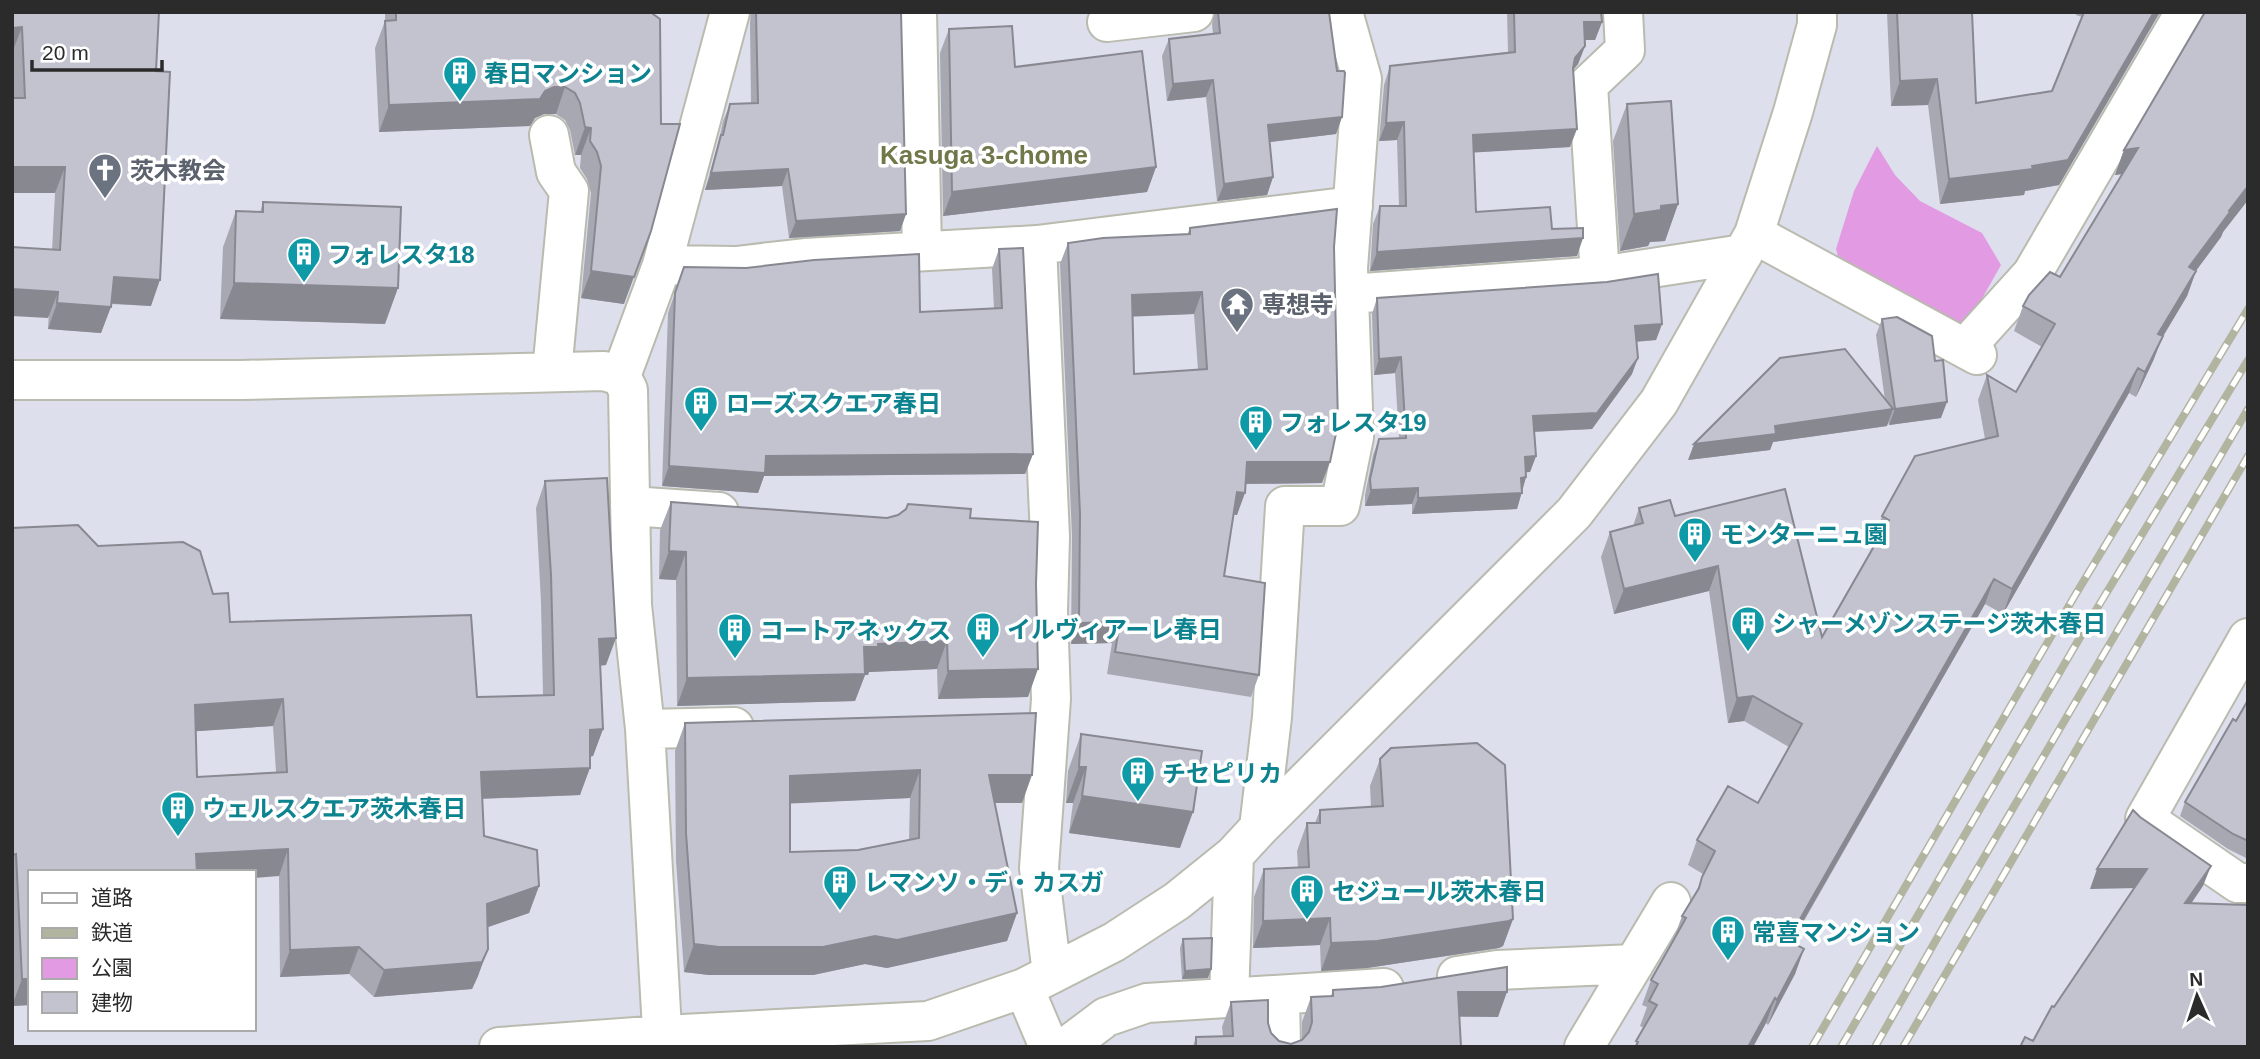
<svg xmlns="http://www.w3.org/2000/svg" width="2260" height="1059" viewBox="0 0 2260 1059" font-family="Arial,'Noto Sans JP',sans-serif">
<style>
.green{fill:#e29be3}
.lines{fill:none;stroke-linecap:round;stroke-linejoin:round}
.minor-casing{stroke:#b9bbae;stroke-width:42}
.minor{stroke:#fff;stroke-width:38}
.rail-casing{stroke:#b1b5a0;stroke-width:8}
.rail{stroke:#fff;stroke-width:5;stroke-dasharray:16;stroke-linecap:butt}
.wall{fill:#a7a8b2;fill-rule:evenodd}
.shaded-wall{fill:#888891}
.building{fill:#c2c3cf;stroke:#888891;stroke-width:2;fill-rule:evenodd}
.labels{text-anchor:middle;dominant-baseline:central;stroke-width:7;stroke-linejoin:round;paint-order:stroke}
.culture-label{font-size:24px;font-weight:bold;fill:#0d838f;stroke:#fff;text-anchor:start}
.worship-label{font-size:24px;font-weight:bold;fill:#5b616d;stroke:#fff;text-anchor:start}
.neighbourhood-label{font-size:26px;font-weight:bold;fill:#707749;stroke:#fff}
</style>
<rect width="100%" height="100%" fill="#dddfed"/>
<path class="green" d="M1877 146 1895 175 1920 201 1982 233 2001 265 1971 318 1958 326 1842 271 1836 249 1854 191Z"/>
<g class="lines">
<g class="minor-casing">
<path id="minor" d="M917 12 922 251
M1623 12 1625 50 1588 85 1600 276 1743 254
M1107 22 1194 12
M549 135 556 172 569 191 552 372
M1754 234 1977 355
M1037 245 1050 537 1048 611 1051 699 1039 868 1052 974
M662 265 736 266 805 258 1037 245 1353 206
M1349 294 1600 276
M1965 348 2032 274 2185 12
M621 376 662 265 730 12
M12 380H241L604 371 621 376 628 390 632 605 645 729 663 1047
M630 506 719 512
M2248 638 2145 819 2238 883H2248
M645 729 734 727
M1259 828 1272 717 1285 506H1340L1354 437 1348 268 1362 79 1343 12
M1457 976 1497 970 1634 964
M1024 988 1049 1047
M1280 996 1281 1047
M1229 998 1234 855
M499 1047 663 1035 928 1021 1024 988 1114 942 1177 901 1234 855 1259 828 1574 513 1659 402 1754 234 1793 112 1817 25V12
M1066 1047 1106 1017 1147 1003 1384 988
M1584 1047 1671 902"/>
</g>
<use href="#minor" class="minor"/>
<g class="rail-casing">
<path id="rail" d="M1812 1047 2074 597 2248 309
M1841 1047 2096 610 2248 360
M1875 1047 1956 905 2248 409
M1903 1047 2248 456"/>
</g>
<use href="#rail" class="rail"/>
</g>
<path class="wall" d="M12 12 156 71 151 306 111 304 101 333 48 329 55 193 14 98 12 58Z
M385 12H653L624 304 581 298 591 193 587 179 580 168 581 155H575L570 130 565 120 556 114H544L535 118 530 126 379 132 375 48 385 21Z
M751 12H901L906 214 900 231 789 238 782 186 705 190 719 140 723 121 730 104 751 103 750 23Z
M1215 12H1329L1342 117 1336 134 1270 142 1273 177 1267 195 1217 201 1206 97 1167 101 1162 56 1169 39 1213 34 1212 24Z
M1507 12H1601L1602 22 1595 40H1585V46L1578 64 1573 70 1570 147 1474 152 1476 212 1552 229 1577 256 1370 271 1373 224 1380 206H1399L1397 140 1379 141 1384 85 1390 66 1508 52Z
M1887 12H1972L1976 103 2052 91 2082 17 2076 15V12H2160L2059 185 2025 191 2024 195 1940 204 1928 105 1891 106Z
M2248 12V200L2223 232 2221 237 2196 271 2187 296 2162 338 2153 361 2136 397 2129 393 2003 614 1985 604 1792 942 1804 949 1795 974 1768 1025 1766 1023 1753 1047H1634L1644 1028 1640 1026 1647 1007 1642 1005 1651 980 1673 941 1682 916 1696 893 1703 874 1688 865 1697 840 1758 803 1789 747 1744 721 1728 723 1709 591 1614 614 1601 557 1610 532 1633 526 1639 508 1675 516 1822 637 1876 543 1873 541 1882 516 1985 439 1978 400 1987 375 2016 392 2042 347 2014 331 2023 306 2060 277 2122 174 2115 175 2124 150Z
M949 29 1015 67 1156 167 1147 192 943 216 940 53Z
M1627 104 1678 204 1665 241 1650 242 1648 246 1620 251 1613 141Z
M263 202 385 324 220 319 223 247 236 211 260 212Z
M1190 228 1334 247 1322 483 1246 484 1237 515 1233 514 1224 576 1259 675 1251 697 1107 674 1112 643 1071 644 1072 536 1060 264 1068 243 1187 235ZM1194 314 1198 370 1134 374 1133 316Z
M999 249 1033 454 1025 474 764 476 758 493 662 486 668 313 684 267 920 312 994 309 992 269Z
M1377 298 1662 324 1656 340 1636 342 1632 374 1592 429 1534 432 1536 456 1530 472H1526V477L1517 509 1412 514V504L1365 506V495L1373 455 1379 439 1399 438 1395 373 1374 375 1372 314Z
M1882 319 1941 418 1889 425 1888 421 1887 426 1773 442 1770 450 1688 460 1885 400 1876 335Z
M545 481 606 665 600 666 603 729 593 756 590 757 580 795 482 799 484 836 539 886 529 913 487 927 478 976 472 989 374 997 349 974 280 977 279 876 30 872V1005L12 1006V528L98 546 213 594 230 622 477 697 543 695 541 602 536 508ZM273 726 276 772 197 777 196 731Z
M671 502 887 518H970L1028 697 938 699 937 669 869 672 868 675H865L855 701 677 706 676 580 659 579 660 530Z
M2248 700V859L2228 849 2180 816 2185 802Z
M1036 713 1022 803H994L1017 913 1007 941 887 968 865 964 813 975H709L684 972 676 861 675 751 685 723ZM910 798 909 840 858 850 790 852V803Z
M1081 734 1180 848 1069 833 1073 803H1066L1068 771Z
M1380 759 1513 919 1503 946 1499 948 1367 968 1321 971 1320 945 1253 948 1254 897 1264 869 1298 868 1297 851 1307 823H1315L1320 810 1371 807 1370 786Z
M1183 939 1208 978 1182 979 1180 948Z
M1333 990 1498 1017H1459L1461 1047 1193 1046 1196 1037 1223 1036 1222 1027 1231 1002 1268 1023 1271 1033 1279 1041 1291 1044 1302 1040V1022L1311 997 1331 996Z"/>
<path class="shaded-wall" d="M2154 12H2160L2059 185 2025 191 2024 195 1940 204 1949 179 2032 166Z
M1584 22H1602L1595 40H1577Z
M22 27 12 53V28Z
M1585 46 1578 64 1568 76 1575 58Z
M1937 79 1928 105 1891 106 1900 81Z
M1213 80 1206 97 1167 101 1173 84Z
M554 87H565L556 114H544L535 118 530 126 379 132 389 105 545 91Z
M1342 117 1336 134 1262 143 1268 125Z
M1404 122 1397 140 1379 141 1386 123Z
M585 127 591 128 581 155H575Z
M1577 129 1570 147 1466 153 1473 135Z
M2138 148 2129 173 2115 175 2124 150Z
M12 167H65L55 193H12Z
M1156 167 1147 192 943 216 952 192Z
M788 169 782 186 705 190 711 173Z
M1273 177 1267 195 1217 201 1224 184Z
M2248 186V200L2223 232 2221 237 2180 292 2189 267 2229 211Z
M1678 204 1665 241 1650 242 1648 246 1620 251 1634 214 1661 206Z
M906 214 900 231 789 238 796 221Z
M651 231 624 304 581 298 591 271Z
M1583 238 1577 256 1370 271 1377 252Z
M2196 271 2187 296 2162 338 2153 361 2136 397 2158 334Z
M114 277 160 280 151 306 104 303Z
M234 283 398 288 385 324 220 319Z
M12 289 58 292 48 318 12 316Z
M1202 292 1194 314 1124 317 1132 295Z
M57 303 111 307 101 333 48 329Z
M1662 324 1656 340 1629 342 1635 326Z
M1401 357 1395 373 1374 375 1379 359Z
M1638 358 1632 374 1592 429 1527 432 1533 416Z
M2138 368 2129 393 2003 614 2012 589Z
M1947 402 1941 418 1889 425 1895 409Z
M1893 409 1887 426 1773 442 1770 450 1688 460 1694 444 1775 426Z
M1033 454 1025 474 764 476 758 493 662 486 669 466 766 456Z
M1536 456 1530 472 1519 473 1525 457Z
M1247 462H1330L1322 483 1239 484Z
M1526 477 1517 509 1412 514 1418 498Z
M1418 488 1412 504 1365 506 1371 490Z
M1237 492 1245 493 1237 515 1229 514Z
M669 551 686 552 676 580 659 579Z
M1718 566 1709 591 1614 614 1624 589Z
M1994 579 1985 604 1778 965 1788 940Z
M1120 622 1112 643 1071 644 1079 623Z
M616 638 606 665 590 666 599 639Z
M947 641 937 669 869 672 868 675H865L855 701 677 706 687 678 864 647 878 644Z
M1038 669 1028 697 938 699 948 671Z
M1753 696 1744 721 1728 723 1737 698Z
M283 699 273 726 185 732 195 705Z
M603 729 593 756 580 757 590 730Z
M1079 767H1086L1073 803H1066Z
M590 768 580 795 471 799 481 772Z
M920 770 910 798 780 804 790 776Z
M989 775H1032L1022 803H978Z
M1082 796 1193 812 1180 848 1069 833Z
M288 849 279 876 254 878V872H189L196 854Z
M2211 866 2203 886 2178 923 2185 903Z
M2097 869H2147L2139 888 2090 889Z
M539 886 529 913 477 931 487 904Z
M1017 913 1007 941 887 968 865 964 813 975H709L684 972 694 944 875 936Z
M1330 918 1320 945 1253 948 1263 921Z
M1513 919 1503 946 1499 948 1367 968 1321 971 1331 943Z
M359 947 349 974 280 977 290 950Z
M488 949 478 976 472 989 374 997 384 970Z
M1804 949 1795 974 1768 1025 1777 1000Z
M1211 969 1208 978 1182 979 1185 971Z
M22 979H30V1005L12 1006Z
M1458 992H1507L1498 1017 1449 1016Z
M1775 998 1766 1023 1753 1047H1748Z"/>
<path class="building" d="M12 12H159L156 71 170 72 160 280 114 277 111 307 57 303 58 292 12 289V247L60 250 65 167H12V98H25L22 27 12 28Z
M396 12H653V14L660 19 661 124H680L651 231 634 277 591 271 601 166 597 152 590 141 591 128 585 127 580 103 575 93 565 87H554L545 91 540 99 389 105 385 21 396 20Z
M756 12H901L906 214 796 221 788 169 711 173 721 135H723L730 104 758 103Z
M1218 12H1329L1337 71H1344L1345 73 1342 117 1268 125 1273 177 1224 184 1213 80 1173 84 1169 39 1220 33Z
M1514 12H1601L1602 22H1584L1585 46 1575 58 1573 68 1577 129 1473 135 1476 212 1550 207 1552 229 1583 228V238L1377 252 1380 206H1406L1404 122 1386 123 1390 66 1515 52Z
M1897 12H1972L1976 103 2052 91 2084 12H2154L2068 160 2032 166 2033 169 1949 179 1937 79 1900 81Z
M2205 12H2248V186L2229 211 2230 212 2189 267 2196 271 2158 334 2163 336 2145 372 2138 368 2012 589 1994 579 1788 940 1804 949 1777 1000 1775 998 1748 1047H1636L1638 1042 1636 1041 1657 1005 1649 1001 1658 984 1651 980 1686 918 1682 916 1699 888 1702 877 1715 851 1697 840 1728 786 1758 803 1802 724 1753 696 1737 698 1718 566 1624 589 1610 532 1643 523 1639 508 1670 500 1675 516 1785 489 1822 637 1889 520 1882 516 1915 456 1998 436 1987 375 2016 392 2055 324 2023 306 2029 295 2050 272 2060 277 2138 148 2124 150Z
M1012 26 1015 67 1142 51 1156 167 952 192 949 29Z
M1671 101 1678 204 1661 206V210L1634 214 1627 104Z
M263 202 401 207 398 288 234 283 236 211 263 212Z
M1337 209 1334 247 1338 424 1330 462H1247L1245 493 1237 492 1224 576 1265 583 1259 675 1115 652 1120 622 1079 623 1080 514 1068 243 1103 238 1190 234V228ZM1202 292 1207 369 1134 374 1132 295Z
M1023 248 1033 454 766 456 765 473 669 466 675 293 684 267 746 268 814 260 919 254 920 312 1002 308 999 249Z
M1658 274 1662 324 1635 326 1638 358 1597 413 1533 416 1536 456 1525 457 1526 477 1521 478 1522 493 1418 498V488L1371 490 1370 479 1379 439 1406 438 1401 357 1379 359 1377 298 1607 282Z
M1897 317 1932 336 1935 361 1943 360 1947 402 1895 409 1882 319Z
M1845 349 1893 409 1775 426 1776 434 1694 444 1780 358Z
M607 478 616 638 599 639 603 729 590 730V768L481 772 484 836 537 850 539 886 487 904 488 949 482 962 384 970 359 947 290 950 288 849 196 854 197 872H30V979H22L16 854 12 855V528L78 525 98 546 183 542 200 551 213 594 228 593 230 622 471 615 477 697 554 695 551 575 545 481ZM283 699 287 772 197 777 195 705Z
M671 502 887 518 898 515 906 509 908 504 971 509 970 518 1038 522 1036 584 1038 669 948 671 947 641 878 644V647H864L865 674 687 678 686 552 669 551Z
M2248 700V841L2233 834 2185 802 2233 719 2236 721Z
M1036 713 1032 775H989L1017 913 897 940 875 936 823 947H719L694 944 686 833 685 723ZM920 770 919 838 858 850 790 852V776Z
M1081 734 1202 751 1193 812 1082 796 1086 767H1079Z
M1477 743 1505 765 1513 919 1509 921 1377 941 1331 943 1330 918 1263 921 1264 869 1309 867 1307 823H1320V810L1383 806 1380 759 1391 748Z
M2133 810 2140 817 2211 866 2185 903 2248 905V1047H2020L2025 1037 2033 1041 2052 1006 2054 1007 2147 869H2097Z
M1212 938 1211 969 1185 971 1183 939Z
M1507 967V992H1458L1461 1047H1183L1196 1046V1037L1233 1036 1231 1002 1268 1000V1023L1271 1033 1279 1041 1291 1044 1302 1040 1309 1032 1312 1022 1311 997 1333 996V990L1381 987Z"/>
<defs>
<g id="building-pin" transform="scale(1.75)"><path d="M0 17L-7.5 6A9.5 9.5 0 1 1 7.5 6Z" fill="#0f9aa8" stroke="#fff"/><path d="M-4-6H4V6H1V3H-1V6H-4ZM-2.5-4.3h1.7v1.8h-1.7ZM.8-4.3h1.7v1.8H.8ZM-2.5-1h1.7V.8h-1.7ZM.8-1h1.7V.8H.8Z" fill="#fff"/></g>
<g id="church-pin" transform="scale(1.75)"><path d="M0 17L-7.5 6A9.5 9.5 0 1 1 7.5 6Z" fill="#6b7280" stroke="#fff"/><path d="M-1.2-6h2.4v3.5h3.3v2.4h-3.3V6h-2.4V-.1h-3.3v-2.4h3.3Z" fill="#fff"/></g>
<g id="temple-pin" transform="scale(1.75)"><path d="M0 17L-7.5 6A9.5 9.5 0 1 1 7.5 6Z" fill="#6b7280" stroke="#fff"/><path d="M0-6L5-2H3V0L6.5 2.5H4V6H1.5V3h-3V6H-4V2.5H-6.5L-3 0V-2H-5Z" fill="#fff"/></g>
</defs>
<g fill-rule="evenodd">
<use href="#building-pin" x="460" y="73"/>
<use href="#church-pin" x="105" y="170"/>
<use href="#building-pin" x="304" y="254"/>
<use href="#temple-pin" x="1237" y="304"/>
<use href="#building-pin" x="701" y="403"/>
<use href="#building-pin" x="1256" y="422"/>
<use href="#building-pin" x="1695" y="534"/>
<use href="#building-pin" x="1748" y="623"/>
<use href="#building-pin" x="983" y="629"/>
<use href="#building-pin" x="735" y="630"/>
<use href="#building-pin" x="1138" y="773"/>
<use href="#building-pin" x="178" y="808"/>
<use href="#building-pin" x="840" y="882"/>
<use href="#building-pin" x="1307" y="891"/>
<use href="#building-pin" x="1728" y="932"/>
</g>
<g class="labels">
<g class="culture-label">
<text x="484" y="73">春日マンション</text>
<text x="328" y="254">フォレスタ18</text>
<text x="726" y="403">ローズスクエア春日</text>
<text x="1280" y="422">フォレスタ19</text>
<text x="1720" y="534">モンターニュ園</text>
<text x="1772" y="623">シャーメゾンステージ茨木春日</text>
<text x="1007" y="629">イルヴィアーレ春日</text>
<text x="760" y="630">コートアネックス</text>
<text x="1162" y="773">チセピリカ</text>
<text x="202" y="808">ウェルスクエア茨木春日</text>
<text x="864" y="882">レマンソ・デ・カスガ</text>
<text x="1332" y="891">セジュール茨木春日</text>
<text x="1752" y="932">常喜マンション</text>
</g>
<g class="worship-label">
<text x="130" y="170">茨木教会</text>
<text x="1262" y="304">専想寺</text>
</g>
<g class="neighbourhood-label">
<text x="984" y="155">Kasuga 3-chome</text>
</g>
</g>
<rect width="2260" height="1059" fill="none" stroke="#2b2b2b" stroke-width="28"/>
<rect x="28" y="870" width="228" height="161" fill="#ffffff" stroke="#aaaaaa" stroke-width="2"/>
<rect x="42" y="893" width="35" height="10" fill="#ffffff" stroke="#aaaaaa" stroke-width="2"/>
<text x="91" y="905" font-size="21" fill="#2b2b2b">道路</text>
<rect x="42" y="928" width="35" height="10" fill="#b1b5a0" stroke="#aaaaaa" stroke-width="2"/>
<text x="91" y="940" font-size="21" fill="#2b2b2b">鉄道</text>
<rect x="42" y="958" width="35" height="21" fill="#e29be3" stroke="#aaaaaa" stroke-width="2"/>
<text x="91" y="975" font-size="21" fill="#2b2b2b">公園</text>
<rect x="42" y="992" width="35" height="21" fill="#c2c3cf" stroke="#aaaaaa" stroke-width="2"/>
<text x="91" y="1010" font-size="21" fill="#2b2b2b">建物</text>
<g transform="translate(2197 996) rotate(357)" stroke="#ffffff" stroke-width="5" paint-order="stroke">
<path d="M0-5L12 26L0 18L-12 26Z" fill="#2b2b2b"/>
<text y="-10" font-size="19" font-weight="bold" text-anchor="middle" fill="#2b2b2b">N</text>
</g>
<path d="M32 60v10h130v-10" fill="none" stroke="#2b2b2b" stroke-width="3.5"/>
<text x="42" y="60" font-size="21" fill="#2b2b2b" stroke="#ffffff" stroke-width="5" paint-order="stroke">20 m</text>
</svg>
